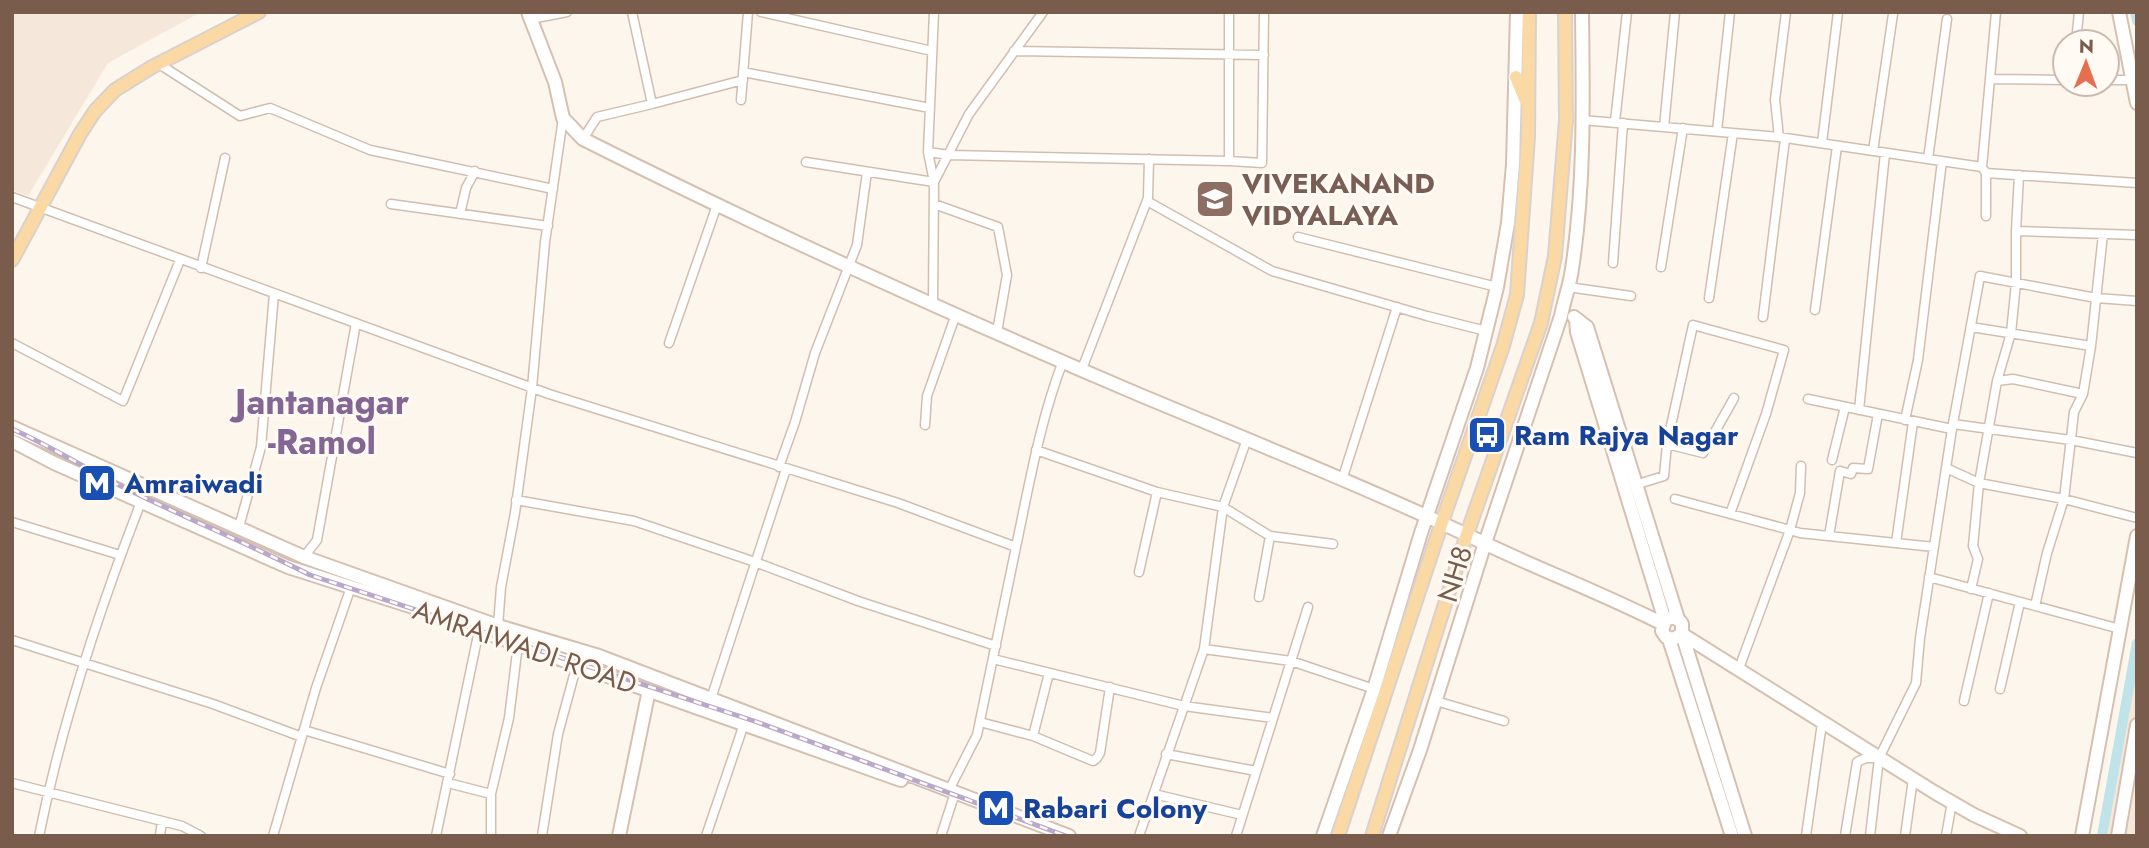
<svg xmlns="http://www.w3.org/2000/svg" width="2149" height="848" viewBox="0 0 2149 848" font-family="Jost,sans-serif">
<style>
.residential{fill:#f5e8da}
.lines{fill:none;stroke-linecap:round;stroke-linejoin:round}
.canal{stroke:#bfe3e8;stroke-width:10}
.street-casing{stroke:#d1beb0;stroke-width:11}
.secondary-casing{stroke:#d6c0b0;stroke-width:16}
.primary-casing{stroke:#dad1cd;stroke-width:16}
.street{stroke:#fff;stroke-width:8}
.secondary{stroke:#fff;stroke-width:12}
.primary{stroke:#fbd9a5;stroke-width:12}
.rail-casing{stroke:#b9a8c9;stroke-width:5}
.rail{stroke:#fffaf3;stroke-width:2.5;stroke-dasharray:8;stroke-linecap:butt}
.labels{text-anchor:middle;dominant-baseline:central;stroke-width:6;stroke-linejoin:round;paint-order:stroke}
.education-label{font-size:28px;font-weight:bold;fill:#785e54;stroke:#fffaf3;text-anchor:start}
.transit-label{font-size:28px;font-weight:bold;fill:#164399;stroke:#fffaf3;text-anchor:start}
.street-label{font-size:28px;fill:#7a5c4d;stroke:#fffaf3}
.district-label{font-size:35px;font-weight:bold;fill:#846695;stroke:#fffaf3}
</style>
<rect width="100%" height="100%" fill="#fdf6ec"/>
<path class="residential" d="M12 12H201L108 63 28 196 12 190Z
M2137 665V836H2107Z"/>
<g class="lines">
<path class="canal" d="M2135 12 2137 21
M2102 836 2137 643"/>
<g class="street-casing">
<path id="street" d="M761 12 932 51
M531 19 567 12
M2076 42 2079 12
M1014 51 1264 55
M159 64 240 116 270 108 370 150 553 189
M743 72 930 108
M1990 79 2065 80
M2107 80H2132
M741 100 748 12
M652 104 743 80
M1582 120 1779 137 1982 167 1996 12
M1615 122 1627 12
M1664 127 1675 12
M1717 131 1730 12
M1779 137 1775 100 1786 12
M583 139 597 117 652 104 632 12
M1822 143 1838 12
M1873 151 1893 14
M928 152 949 155 1229 161 1262 163 1264 12
M1928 159 1947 19
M1229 161V12
M806 162 934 182 969 114 1043 12
M1984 170 1986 173V216
M1986 173 2137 183
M2019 175 2016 231 2137 235
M12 197 549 394 898 503 1016 547 977 735 949 790
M1147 201 1272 271 1427 316 1486 331
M391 204 548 226
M934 204 998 227 1007 275 997 332
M460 214 466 188 475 171
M2016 231V283L2011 333 1997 381 2013 379 2083 394
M1298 237 1497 287
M1613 263 1623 123
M1661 267 1683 128
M201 268 225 158
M1568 287 1631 296
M1709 298 1733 133
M933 304 934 182 928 152 934 12
M1815 310 1837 146
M1763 317 1785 139
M1971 327 2091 346 2103 234
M12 343 123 401 180 260
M669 343 717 205
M1082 369 1148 198 1149 159
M1808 399 1952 429 1920 638 1916 683 1879 758
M1859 410 1885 153
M1905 420 1918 360 1942 161
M1953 424 2071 440 2137 453
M925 425 927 396 956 314
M1952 429 1980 276 2096 298 2137 301
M1247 439 1223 507 1270 536
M1667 444 1703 453 1734 398
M1036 450 1157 492 1223 507 1204 649 1139 836
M1832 460 1845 407
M779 467 795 422 815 353 857 245 867 172
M1946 468 1979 483 2064 499 2137 518
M1342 480 1397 307
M1635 485 1664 476 1667 444 1693 325 1784 350 1766 414 1730 514
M1675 499 1790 530 1800 493 1801 466
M516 500 634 521 755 562 858 601 996 646
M12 522 120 555
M239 527 261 447 274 294
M1829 536 1840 471 1851 474 1853 468 1868 469 1878 414
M1896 543 1913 422
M1016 547C1029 485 1040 421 1063 361
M304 557 317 540 356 323
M1139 572 1157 492
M1929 577 2120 629
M1971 589 1978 559 1973 546 1979 483 1997 381
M1259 597 1270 536 1333 544
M2035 606 2047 553 2064 499 2074 412 2083 394 2091 346
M498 626 501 587 515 513 532 388 545 242 563 118
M12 640 213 704 302 737
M1204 649 1291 661 1374 689
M993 659 1184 706 1273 718
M1738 671 1790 530 1800 533 1934 547
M2000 689 2020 602
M1436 701 1504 721
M1964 701 1989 593
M707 711 786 469
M980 722 1033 736 1093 761 1097 758 1100 753 1110 687
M304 730 450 774
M1033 736 1049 673
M1166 754 1256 771
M12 783 182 826 201 836
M448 783 491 794V836
M491 794 509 718 518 644
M1154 794 1242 815
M39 836C62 722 99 610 141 502
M160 836 162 821
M273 836 316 688 351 587
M436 836 479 630
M542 836 558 734 577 664
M706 836 744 724
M941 836 953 799
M1236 836 1308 607
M1806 836 1822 723
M1845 836 1857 762 1866 758H1879L1870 836
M1905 836 1913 779
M1946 836 1952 802"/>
</g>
<g class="secondary-casing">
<path id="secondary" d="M528 12 555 82 563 118 583 139C766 231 952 315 1140 395 1255 443 1371 489 1484 543 1543 571 1604 594 1663 624
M2119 12 2137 103
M1574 317 1587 327 1678 619
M1576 319 1577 332 1665 621 1662 631 1666 637 1673 639 1682 634V624C1678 617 1671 616 1665 621
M12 427 304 557 498 626 599 656 1069 836
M12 441 54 463 288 567 419 609 901 780
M1682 634 1934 792 1974 815 2020 836
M1682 634 1745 836
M1669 639 1732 836
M619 836 649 690
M1323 836 1374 689 1421 533 1477 368 1497 287 1508 223 1513 164 1517 12
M1389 836 1420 750 1485 543 1561 316C1564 300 1570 285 1572 269 1585 185 1583 97 1582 12
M2082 836 2137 536
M2118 836 2137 725"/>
</g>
<g class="primary-casing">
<path id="primary" d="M1516 77 1525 99
M12 260 80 134 95 111 115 90 152 67 259 12
M1338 836 1442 522 1503 346 1517 295 1528 137 1529 12
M1372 836 1467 534 1541 323 1555 256 1566 120 1565 12"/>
</g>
<use href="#street" class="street"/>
<use href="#secondary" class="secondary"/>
<use href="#primary" class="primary"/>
<g class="rail-casing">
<path id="rail" d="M12 429C53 447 91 472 131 491 190 520 251 545 310 575L757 722 1066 836"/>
</g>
<use href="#rail" class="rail"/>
</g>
<defs>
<g id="school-square" transform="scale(2.0125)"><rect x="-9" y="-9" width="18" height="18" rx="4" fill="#8d6e63" stroke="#fffaf3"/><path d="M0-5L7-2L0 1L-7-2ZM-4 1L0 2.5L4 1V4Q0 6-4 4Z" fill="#fff"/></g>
<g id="bus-square" transform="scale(2.0125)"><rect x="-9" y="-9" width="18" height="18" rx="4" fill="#1a4fb4" stroke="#fffaf3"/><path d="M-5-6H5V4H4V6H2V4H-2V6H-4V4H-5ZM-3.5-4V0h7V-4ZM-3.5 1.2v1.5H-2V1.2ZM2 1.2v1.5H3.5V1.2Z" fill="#fff"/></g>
<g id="metro-square" transform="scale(2.0125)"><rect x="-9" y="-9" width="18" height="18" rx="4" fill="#1a4fb4" stroke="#fffaf3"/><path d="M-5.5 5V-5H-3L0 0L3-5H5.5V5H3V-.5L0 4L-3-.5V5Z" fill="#fff"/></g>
</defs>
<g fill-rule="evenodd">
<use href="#school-square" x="1215" y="199"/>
<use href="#bus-square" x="1487" y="435"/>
<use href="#metro-square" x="97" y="483"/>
<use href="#metro-square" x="996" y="808"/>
</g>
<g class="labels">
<g class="education-label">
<text x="1242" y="183">VIVEKANAND<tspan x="1242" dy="32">VIDYALAYA</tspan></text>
</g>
<g class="transit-label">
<text x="1514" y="435">Ram Rajya Nagar</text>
<text x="124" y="483">Amraiwadi</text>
<text x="1023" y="808">Rabari Colony</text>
</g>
<g class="street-label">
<text transform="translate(1455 574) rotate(-73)">NH8</text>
<text transform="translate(525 647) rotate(19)">AMRAIWADI ROAD</text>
</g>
<g class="district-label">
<text x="322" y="402">Jantanagar<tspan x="322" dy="40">-Ramol</tspan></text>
</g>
</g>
<rect width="2149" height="848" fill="none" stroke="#7a5c4d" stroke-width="28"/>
<g transform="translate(2086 63) rotate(1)"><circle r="33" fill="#fffaf3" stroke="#cabbb1" stroke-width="2"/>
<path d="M0-5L12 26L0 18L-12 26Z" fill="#e76f51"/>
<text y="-10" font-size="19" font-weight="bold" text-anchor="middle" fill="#7a5c4d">N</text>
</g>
</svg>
